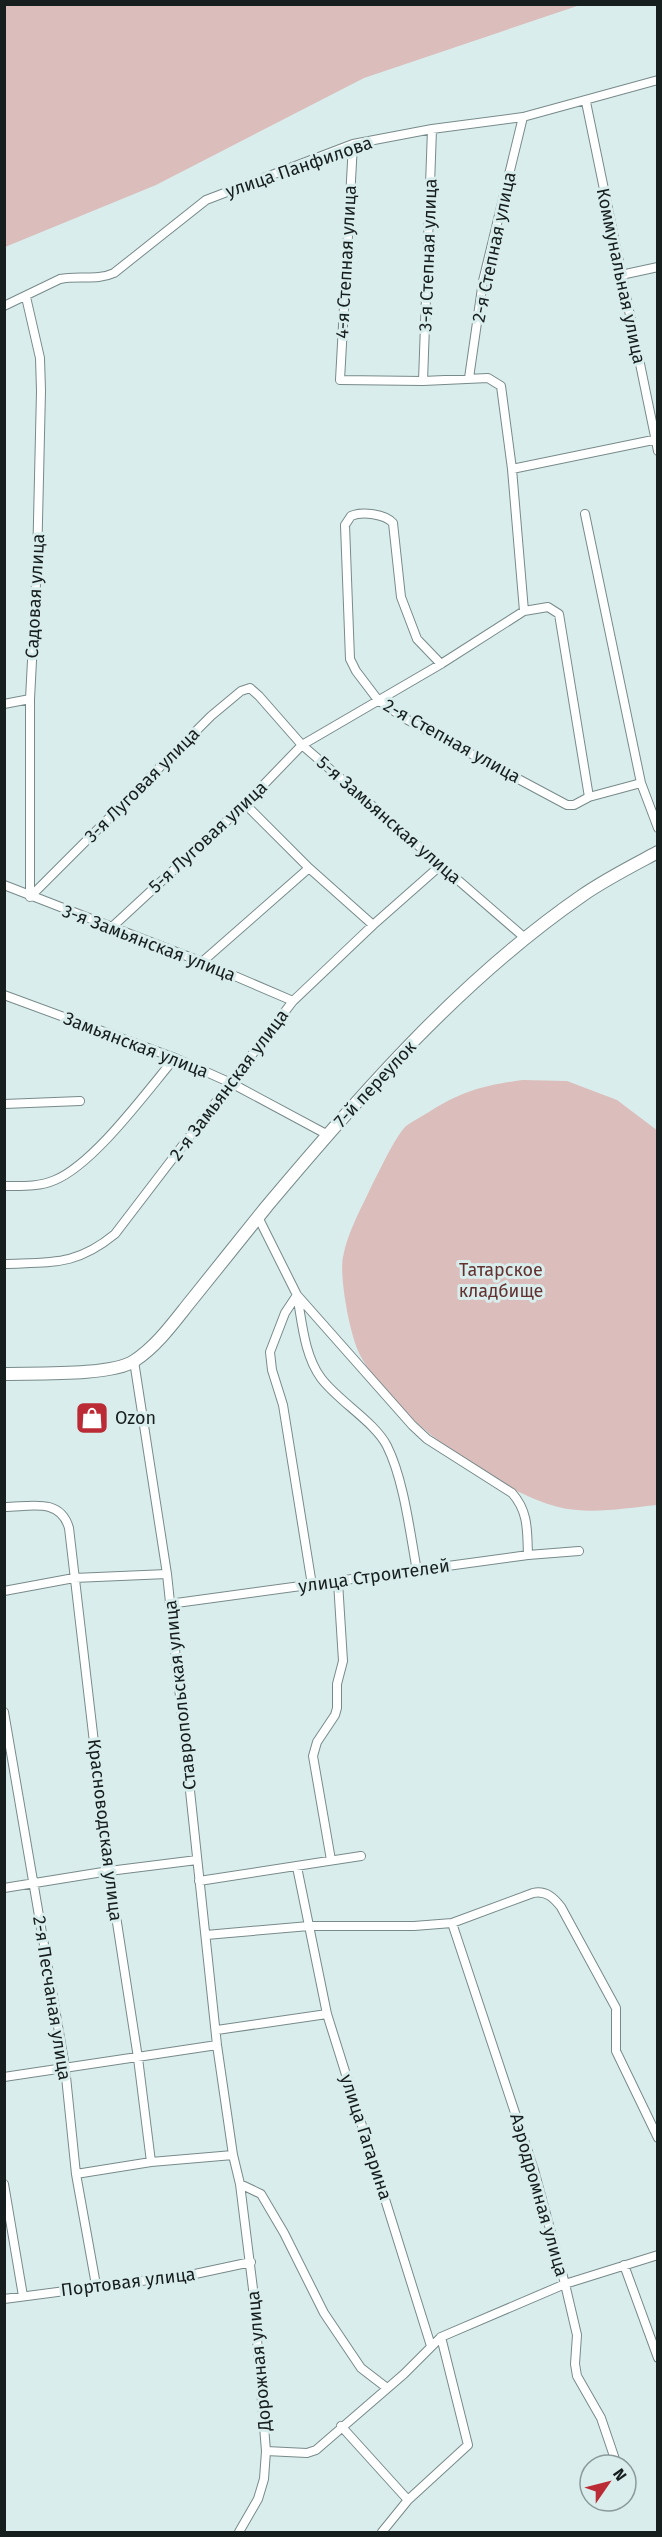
<svg xmlns="http://www.w3.org/2000/svg" width="662" height="2537" viewBox="0 0 662 2537" font-family="'Fira Sans',sans-serif">
<style>
.green{fill:#dbbdbb}
.lines{fill:none;stroke-linecap:round;stroke-linejoin:round}
.street-casing{stroke:#788a8a;stroke-width:10}
.secondary-casing{stroke:#788a8a;stroke-width:14}
.street{stroke:#fff;stroke-width:8}
.secondary{stroke:#fff;stroke-width:12}
.labels{text-anchor:middle;dominant-baseline:central;stroke-width:6;stroke-linejoin:round;paint-order:stroke}
.street-label{font-size:18px;fill:#171e1e;stroke:#d9eded}
.park-label{font-size:18px;fill:#633130;stroke:#d9eded}
.poi-label{font-size:18px;fill:#171e1e;stroke:#d9eded;text-anchor:start}
</style>
<rect width="100%" height="100%" fill="#d9eded"/>
<path class="green" d="M10 4H580V5L364 78 156 185 5 247 4 6Z
M523 1080 567 1081 617 1100 658 1131 657 1505C626 1508 589 1515 558 1507 493 1490 391 1414 360 1355 350 1336 339 1277 343 1257 347 1233 362 1207 372 1185 380 1170 395 1137 406 1126 413 1121 422 1116 429 1112 462 1091 485 1085 523 1080Z"/>
<g class="lines">
<g class="street-casing">
<path id="street" d="M586 102 658 451
M353 144 340 380 423 381 488 378 501 386 512 469 524 611 548 607 559 614 589 797 641 783
M621 275 658 267
M26 297 40 358 41 391 37 564 30 699V897
M4 306 60 279C78 275 97 281 114 273L206 200 353 144 432 129 523 117 658 80
M469 378 483 281 523 117
M423 381 432 129
M512 469 658 439
M585 514 641 783 658 828
M441 664 417 639 401 597 393 523C385 514 362 511 351 516L345 525 350 659 356 671 378 700 404 718 567 805H574L589 797
M4 704 30 699
M245 804 309 868 373 925
M4 885 202 962 293 1001
M30 897 211 716 241 691 250 688 259 696 302 745 525 938
M112 927 245 804 302 745 441 664 524 611
M202 962 309 868
M4 995 175 1058 231 1083 328 1135
M4 1104 80 1101
M4 1186C22 1186 39 1187 55 1180 95 1163 146 1092 175 1058
M258 1217 297 1295 412 1425 427 1439 512 1493C529 1512 527 1532 528 1555
M4 1264C52 1262 76 1266 115 1234L293 1001 373 925 441 865
M297 1295C302 1321 304 1355 321 1378 338 1401 375 1422 387 1446 404 1480 410 1533 417 1571
M297 1295 285 1313 270 1352 272 1370 283 1405 312 1585
M134 1361 167 1574 217 2045 233 2155 240 2184 253 2289 266 2451 264 2479 258 2499 239 2532
M4 1507C30 1507 60 1497 69 1528L109 1871 138 2058 151 2162
M4 1591 74 1578 167 1574
M169 1604 528 1555 579 1551
M4 1712 65 2067 76 2174 96 2285
M331 1860 313 1756 317 1742 335 1715 337 1708V1684L343 1661 338 1582
M297 1867 327 2014 431 2346
M199 1881 361 1856
M4 1888 109 1871 197 1860
M452 1923 534 2170 565 2284 577 2335 575 2364 577 2376 601 2418 617 2465
M206 1935 309 1926H414L452 1923 533 1893C546 1890 554 1898 561 1907L616 2008V2051L658 2138
M217 2030 327 2014
M4 2077 217 2045
M76 2174 151 2162 233 2155
M4 2184 23 2296
M240 2184 261 2194 284 2233 324 2313 361 2368 387 2388
M624 2265 658 2358
M4 2299 195 2274 251 2262
M341 2426 408 2500
M266 2451 307 2453 316 2450 404 2374 441 2337 565 2284 658 2255
M382 2532 408 2500 468 2445 441 2337"/>
</g>
<g class="secondary-casing">
<path id="secondary" d="M4 1374C35 1373 111 1376 134 1361 157 1346 174 1322 190 1302 216 1270 241 1238 267 1206 362 1093 461 979 583 895 606 879 632 866 658 852"/>
</g>
<use href="#street" class="street"/>
<use href="#secondary" class="secondary"/>
</g>
<defs>
<g id="shop-square" transform="scale(1.725)"><rect x="-9" y="-9" width="18" height="18" rx="4" fill="#bb2b35" stroke="#d9eded"/><path d="M-5-2.5h2.3a2.7 3.5 0 0 1 5.4 0H5L5.5 6h-11ZM-1.5-2.5h3a1.5 2.3 0 0 0-3 0Z" fill="#fff"/></g>
</defs>
<g fill-rule="evenodd">
<use href="#shop-square" x="92" y="1418"/>
</g>
<g class="labels">
<g class="street-label">
<text transform="translate(299 167) rotate(-19)">улица Панфилова</text>
<text transform="translate(494 247) rotate(-78)">2-я Степная улица</text>
<text transform="translate(428 255) rotate(-88)">3-я Степная улица</text>
<text transform="translate(346 262) rotate(-87)">4-я Степная улица</text>
<text transform="translate(621 276) rotate(78)">Коммунальная улица</text>
<text transform="translate(35 596) rotate(-87)">Садовая улица</text>
<text transform="translate(452 741) rotate(29)">2-я Степная улица</text>
<text transform="translate(142 785) rotate(-45)">3-я Луговая улица</text>
<text transform="translate(389 820) rotate(41)">5-я Замьянская улица</text>
<text transform="translate(208 837) rotate(-43)">5-я Луговая улица</text>
<text transform="translate(149 943) rotate(21)">3-я Замьянская улица</text>
<text transform="translate(136 1045) rotate(21)">Замьянская улица</text>
<text transform="translate(375 1084) rotate(-47)">7-й переулок</text>
<text transform="translate(229 1085) rotate(-53)">2-я Замьянская улица</text>
<text transform="translate(374 1576) rotate(-8)">улица Строителей</text>
<text transform="translate(180 1695) rotate(-96)">Ставропольская улица</text>
<text transform="translate(105 1830) rotate(83)">Красноводская улица</text>
<text transform="translate(52 1998) rotate(81)">2-я Песчаная улица</text>
<text transform="translate(366 2137) rotate(72)">улица Гагарина</text>
<text transform="translate(539 2195) rotate(74)">Аэродромная улица</text>
<text transform="translate(128 2282) rotate(-7)">Портовая улица</text>
<text transform="translate(259 2361) rotate(-95)">Дорожная улица</text>
</g>
<g class="park-label">
<text x="501" y="1270">Татарское<tspan x="501" dy="21">кладбище</tspan></text>
</g>
<g class="poi-label">
<text x="115" y="1418">Ozon</text>
</g>
</g>
<rect width="662" height="2537" fill="none" stroke="#171e1e" stroke-width="12"/>
<g transform="translate(608 2483) rotate(55)"><circle r="28" fill="#d9eded" stroke="#8b9a9a" stroke-width="1.5"/>
<path d="M0-4.5L10 22L0 15L-10 22Z" fill="#bb2b35"/>
<text y="-9" font-size="16" font-weight="bold" text-anchor="middle" fill="#171e1e">N</text>
</g>
</svg>
